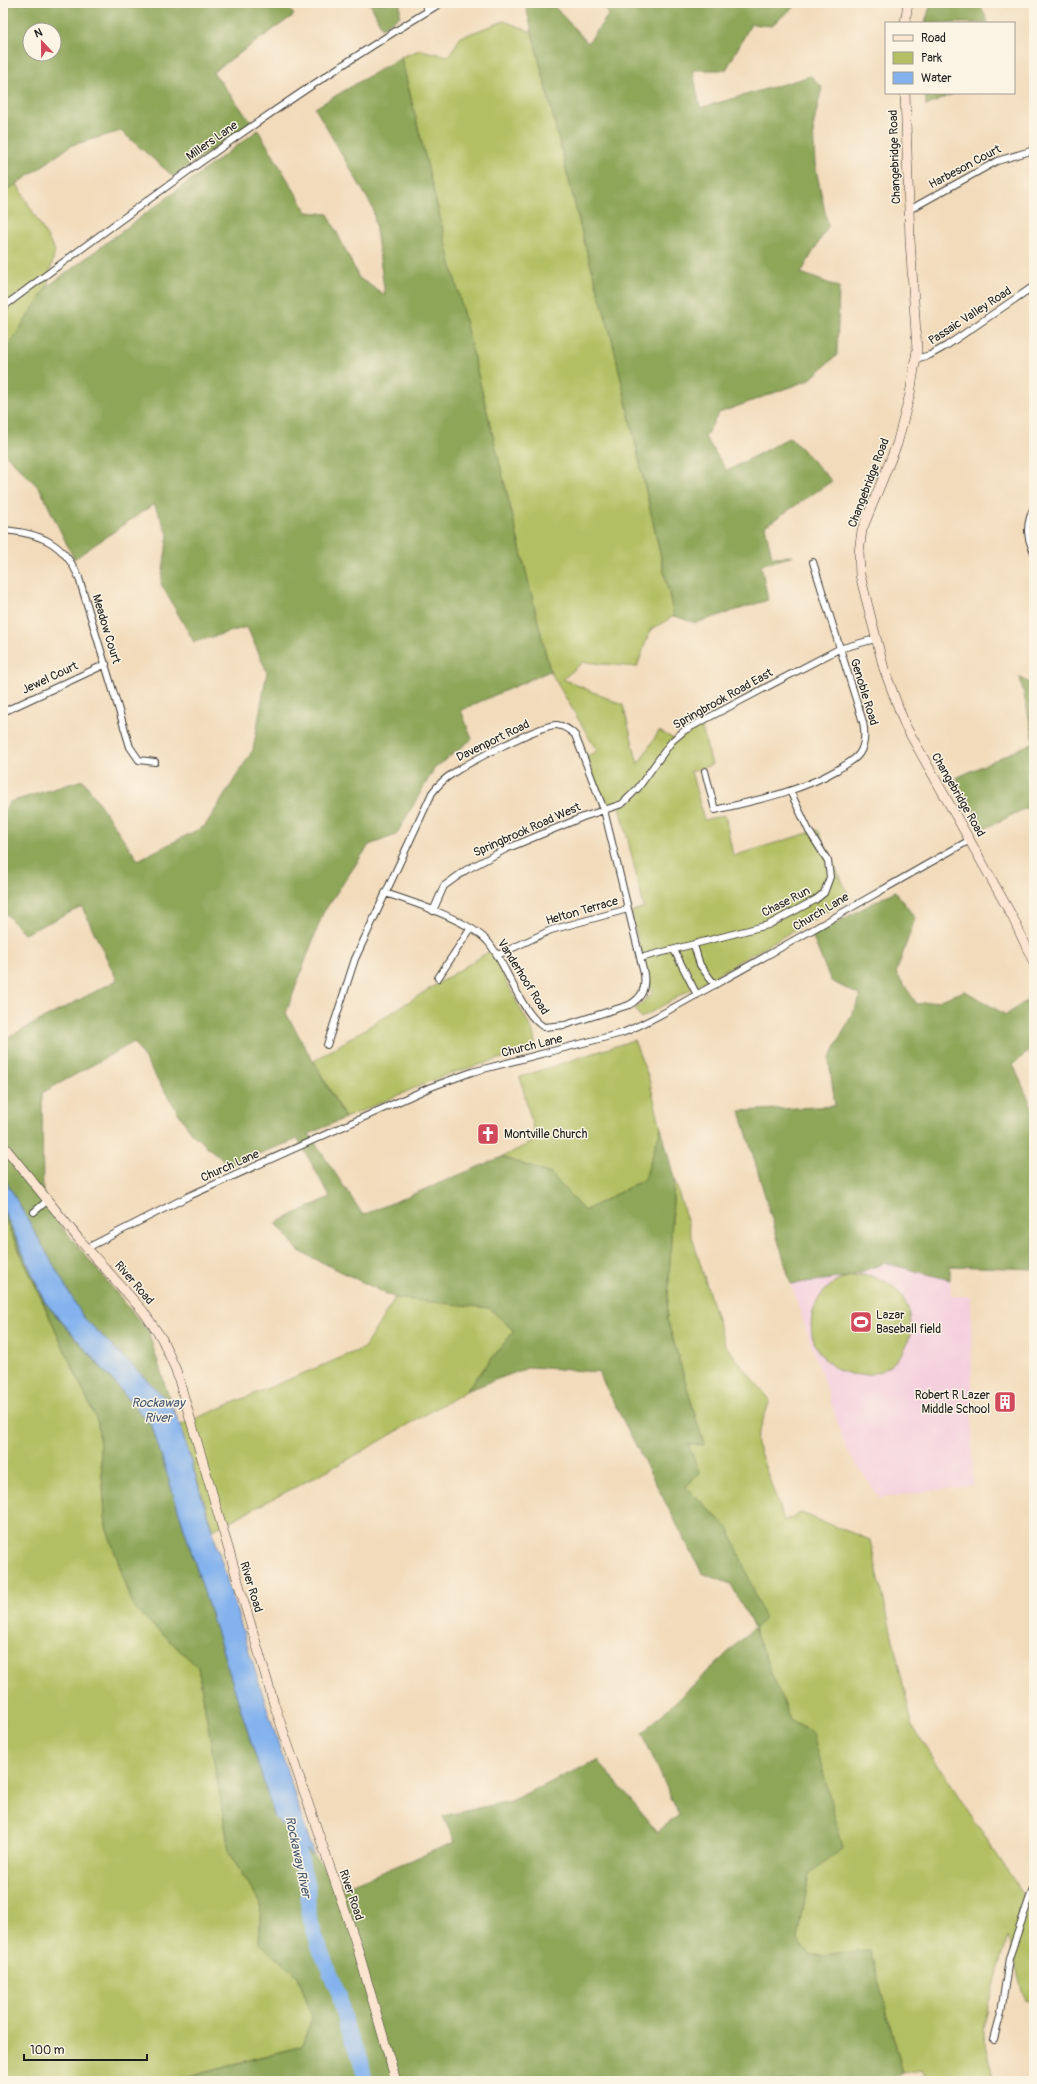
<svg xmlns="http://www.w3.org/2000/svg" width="1037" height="2084" viewBox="0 0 1037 2084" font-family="Pangolin,sans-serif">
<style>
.built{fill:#f4cfde}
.green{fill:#b2bf62;stroke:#676e3f}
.forest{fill:#8da658;stroke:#54613a;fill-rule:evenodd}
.water{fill:#83b2ee;stroke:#506785}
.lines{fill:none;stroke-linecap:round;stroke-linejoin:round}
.river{stroke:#83b2ee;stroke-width:15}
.street-casing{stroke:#3c3934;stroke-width:8}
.secondary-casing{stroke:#3c3934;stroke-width:10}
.street{stroke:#fff;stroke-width:6}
.secondary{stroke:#fce5d0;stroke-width:9}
.labels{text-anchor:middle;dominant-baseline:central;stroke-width:3;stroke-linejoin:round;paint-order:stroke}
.street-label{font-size:12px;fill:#1c1c1c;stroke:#fcf5e5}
.poi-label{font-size:12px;fill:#1c1c1c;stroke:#fcf5e5;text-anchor:start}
.water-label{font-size:13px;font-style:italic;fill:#455870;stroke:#fcf5e5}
</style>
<rect width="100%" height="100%" fill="#fcf5e5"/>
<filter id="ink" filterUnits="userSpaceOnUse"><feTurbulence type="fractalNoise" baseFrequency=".025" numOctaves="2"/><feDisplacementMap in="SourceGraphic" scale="8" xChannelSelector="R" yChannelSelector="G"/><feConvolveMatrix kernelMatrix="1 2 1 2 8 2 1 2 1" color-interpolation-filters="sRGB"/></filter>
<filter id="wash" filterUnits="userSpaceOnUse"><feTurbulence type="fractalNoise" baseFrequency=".012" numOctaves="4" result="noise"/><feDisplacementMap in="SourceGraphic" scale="16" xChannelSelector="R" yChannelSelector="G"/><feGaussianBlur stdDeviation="0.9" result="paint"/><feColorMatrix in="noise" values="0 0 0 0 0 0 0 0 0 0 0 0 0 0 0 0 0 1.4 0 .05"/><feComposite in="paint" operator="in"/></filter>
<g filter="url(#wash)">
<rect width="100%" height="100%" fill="#f2dbbb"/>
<path class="built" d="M885 1263 950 1280 951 1296H971L973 1485 880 1498 847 1451 791 1284 847 1277Z"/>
<path class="green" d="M504 21 532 32 585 245 612 339 674 616 650 630 637 667 583 662 563 679 623 705 638 764 659 731 674 739 700 721 712 765 691 771 704 820 725 815 733 856 818 830 850 898 641 1018 635 1009 652 994 631 912 644 908 619 802 603 807 587 756 597 751 550 671 401 57 420 50 448 56 461 37Z
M17 184 55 251 47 287 3 354V192Z
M490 951 533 1032 536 1048 445 1075 345 1118 314 1061Z
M634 1040 649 1079 661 1128 645 1179 584 1211 551 1174 502 1157 536 1140 520 1077Z
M674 1178 725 1345 770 1400 756 1441 784 1521 801 1513 870 1540 913 1727 1034 1911V1999L1025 2001 1007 1935 982 2028 995 2081H928L922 2070 903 2073 870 1950 811 1956 798 1939 809 1874 813 1734 790 1721 754 1629 729 1530 686 1487 688 1444 704 1445 667 1319Z
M3 1215 98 1423 106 1526 134 1608 198 1667 230 1855 261 1903 259 1943 298 1976 312 2017 302 2046 170 2081H3Z
M811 1325a50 50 0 1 1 100 0a50 50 0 1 1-100 0Z
M395 1298 489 1307 514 1331 466 1391 351 1458 213 1530 180 1425 364 1348Z"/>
<path class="forest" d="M3 3H285L294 15 213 72 252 123 173 176 121 131 72 145 17 184 3 192ZM30 30H54V54H30Z
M370 3H400V16L382 28Z
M525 3H551L588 43 609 14 601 3H798L771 26 751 24 726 70H693L700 108 811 76 822 87 813 127 815 164 828 226 801 273 839 287 837 355 809 380 719 413 705 437 727 471 790 437 832 481 765 526 772 557 793 556 761 565 768 600 696 623 674 616 612 339 585 245Z
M931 3H980L988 23H925Z
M401 57 550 671 461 710 472 739 434 769 396 835 369 845 323 913 286 1013 345 1118 309 1134 363 1215 502 1157 551 1174 584 1211 645 1179 661 1128 674 1178 667 1319 704 1445 688 1444 699 1472 686 1487 729 1529 765 1619 754 1629 790 1720 813 1733 843 1848 809 1874 798 1939 811 1956 870 1950 903 2073 890 2081H170L302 2046 312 2017 298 1976 259 1943 261 1903 230 1855 198 1667 134 1608 106 1526 98 1423 3 1215V1209L45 1303 152 1426 275 1818 345 1887 455 1842 443 1816 510 1801 598 1760 657 1832 679 1815 642 1733 754 1628 731 1584 702 1573 598 1372 530 1367 466 1391 514 1331 489 1308 395 1298 299 1251 276 1223 330 1197 298 1139 229 1165 191 1133 134 1042 42 1093 43 1204 148 1331 171 1404 83 1317 3 1176V1040L117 980 82 907 24 934 3 910V812L10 802 83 780 138 860 205 826 253 750 267 672 247 627 194 642 161 584 168 534 154 504 74 559 40 489 3 452V354L47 287 258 130 307 212 328 214 359 278 385 295 373 208 315 108Z
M926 93H955L926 106Z
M1020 677 1034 686V740Z
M1034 742V804L984 829 956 778Z
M895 891 915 918 896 973 917 1004 937 1001 965 991 1006 1015 1029 999 1034 1011V1047L1013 1064 1034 1112V1269L950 1266V1280L885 1263 847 1277 791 1284 740 1111 835 1106 829 1060 861 996 831 981 812 936Z"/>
<path class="water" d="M3 1176 83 1317 171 1404 180 1425 247 1645 314 1856 275 1818 152 1426 45 1302 3 1209Z"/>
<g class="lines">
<path class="river" d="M292 1818 308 1890V1912L318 1945 339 1994 346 2028 361 2059 365 2081"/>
</g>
</g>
<g filter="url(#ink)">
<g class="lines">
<g class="street-casing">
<path id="street" d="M424 3 428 10
M909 210 997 161 1034 150
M3 307C145 201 289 95 441 3
M915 359 930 355 946 346 1034 286
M1034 507C1026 524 1026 536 1034 552
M3 530C39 533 64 542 79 578L130 747 139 760 155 762
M3 712 106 664
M705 771 715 810C757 800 799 792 837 770 844 765 853 762 859 754 866 744 865 732 863 722L813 562
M433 911 444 886 466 870 506 849 583 817 622 804 638 788 672 741 685 730 839 649 875 639
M694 945 700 965 715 985
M674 950 697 995
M498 955 551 930 628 909
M640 958 768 925 815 900 824 893 830 877 828 861 809 831 790 791
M438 978 471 928
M327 1045 355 959 432 793C438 785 444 779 452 774 467 763 542 724 557 725 564 726 570 730 575 735L604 810 644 974C646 989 642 998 629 1005L565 1025 544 1027C521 1014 507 965 489 943 471 921 413 902 385 893
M34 1212 48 1200
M87 1248 189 1196 431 1087 472 1072 622 1033C655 1020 684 1001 716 984 801 937 885 888 970 840
M994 2039 1001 2013 1009 1958 1034 1885"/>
</g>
<g class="secondary-casing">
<path id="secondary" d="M905 23 908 3
M905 93 910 239 917 350 910 394 897 444 862 530 859 552 860 575 884 669 905 725 1012 916 1034 963
M3 1145 78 1238 143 1311 162 1339 176 1370 274 1704 356 1943 396 2081"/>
</g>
<use href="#street" class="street"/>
<use href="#secondary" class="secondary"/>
</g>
</g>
<defs>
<g id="church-square" transform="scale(1.15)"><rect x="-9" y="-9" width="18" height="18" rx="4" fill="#d1495b" stroke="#fcf5e5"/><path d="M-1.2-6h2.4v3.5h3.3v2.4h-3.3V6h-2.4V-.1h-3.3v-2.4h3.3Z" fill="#fff"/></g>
<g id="stadium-square" transform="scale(1.15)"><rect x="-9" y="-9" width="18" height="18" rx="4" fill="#d1495b" stroke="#fcf5e5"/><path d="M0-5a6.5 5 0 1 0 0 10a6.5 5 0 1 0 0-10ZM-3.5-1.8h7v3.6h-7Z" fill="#fff"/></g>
<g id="building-square" transform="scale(1.15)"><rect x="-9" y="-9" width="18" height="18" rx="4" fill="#d1495b" stroke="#fcf5e5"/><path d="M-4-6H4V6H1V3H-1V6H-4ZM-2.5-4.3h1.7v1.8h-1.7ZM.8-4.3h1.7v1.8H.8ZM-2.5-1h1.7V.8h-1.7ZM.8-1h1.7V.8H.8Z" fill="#fff"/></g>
</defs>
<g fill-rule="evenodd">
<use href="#church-square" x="488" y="1134"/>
<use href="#stadium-square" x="861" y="1322"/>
<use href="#building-square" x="1005" y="1402"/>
</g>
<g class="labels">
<g class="street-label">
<text transform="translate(212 141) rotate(-35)">Millers Lane</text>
<text transform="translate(895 157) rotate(-92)">Changebridge Road</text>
<text transform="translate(965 167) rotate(-28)">Harbeson Court</text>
<text transform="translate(970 316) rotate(-33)">Passaic Valley Road</text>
<text transform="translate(869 483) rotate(-69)">Changebridge Road</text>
<text transform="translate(106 629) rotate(73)">Meadow Court</text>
<text transform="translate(50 678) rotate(-25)">Jewel Court</text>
<text transform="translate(864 692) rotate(73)">Genoble Road</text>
<text transform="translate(723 699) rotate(-29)">Springbrook Road East</text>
<text transform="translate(493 741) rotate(-26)">Davenport Road</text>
<text transform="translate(958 795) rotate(60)">Changebridge Road</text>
<text transform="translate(527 830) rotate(-24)">Springbrook Road West</text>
<text transform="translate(786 902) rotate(-27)">Chase Run</text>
<text transform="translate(582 911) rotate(-16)">Helton Terrace</text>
<text transform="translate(821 912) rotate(-31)">Church Lane</text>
<text transform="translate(523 977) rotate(58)">Vanderhoof Road</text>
<text transform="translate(532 1046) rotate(-14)">Church Lane</text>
<text transform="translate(230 1166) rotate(-24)">Church Lane</text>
<text transform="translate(134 1283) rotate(49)">River Road</text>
<text transform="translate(251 1587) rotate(73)">River Road</text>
<text transform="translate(351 1895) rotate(71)">River Road</text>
</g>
<g class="poi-label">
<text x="504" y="1134">Montville Church</text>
<text x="876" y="1315">Lazar<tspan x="876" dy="14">Baseball field</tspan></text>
<text x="990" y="1395" text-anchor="end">Robert R Lazer<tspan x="990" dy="14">Middle School</tspan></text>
</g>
<g class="water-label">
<text x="158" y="1403">Rockaway<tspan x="158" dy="15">River</tspan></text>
<text transform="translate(298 1857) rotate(78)">Rockaway River</text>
</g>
</g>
<rect width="1037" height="2084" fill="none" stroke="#fcf5e5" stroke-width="16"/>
<rect x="885" y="22" width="130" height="72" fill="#fcf5e5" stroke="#a29e95"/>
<rect x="893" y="35" width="20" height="6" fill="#fce5d0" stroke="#a29e95"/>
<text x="921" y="42" font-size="12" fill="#1c1c1c">Road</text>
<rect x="893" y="52" width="20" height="12" fill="#b2bf62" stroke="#a29e95"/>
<text x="921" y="62" font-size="12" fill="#1c1c1c">Park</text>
<rect x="893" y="72" width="20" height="12" fill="#83b2ee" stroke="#a29e95"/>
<text x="921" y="82" font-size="12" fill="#1c1c1c">Water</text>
<g transform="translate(42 42) rotate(338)"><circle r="19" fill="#fcf5e5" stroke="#a29e95"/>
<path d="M0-3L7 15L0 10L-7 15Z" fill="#d1495b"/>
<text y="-6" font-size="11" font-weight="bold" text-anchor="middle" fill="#1c1c1c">N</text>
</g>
<path d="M24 2054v6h123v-6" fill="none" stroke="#1c1c1c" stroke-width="2"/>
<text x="30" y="2054" font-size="12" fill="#1c1c1c" stroke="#fcf5e5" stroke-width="3" paint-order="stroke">100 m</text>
</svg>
